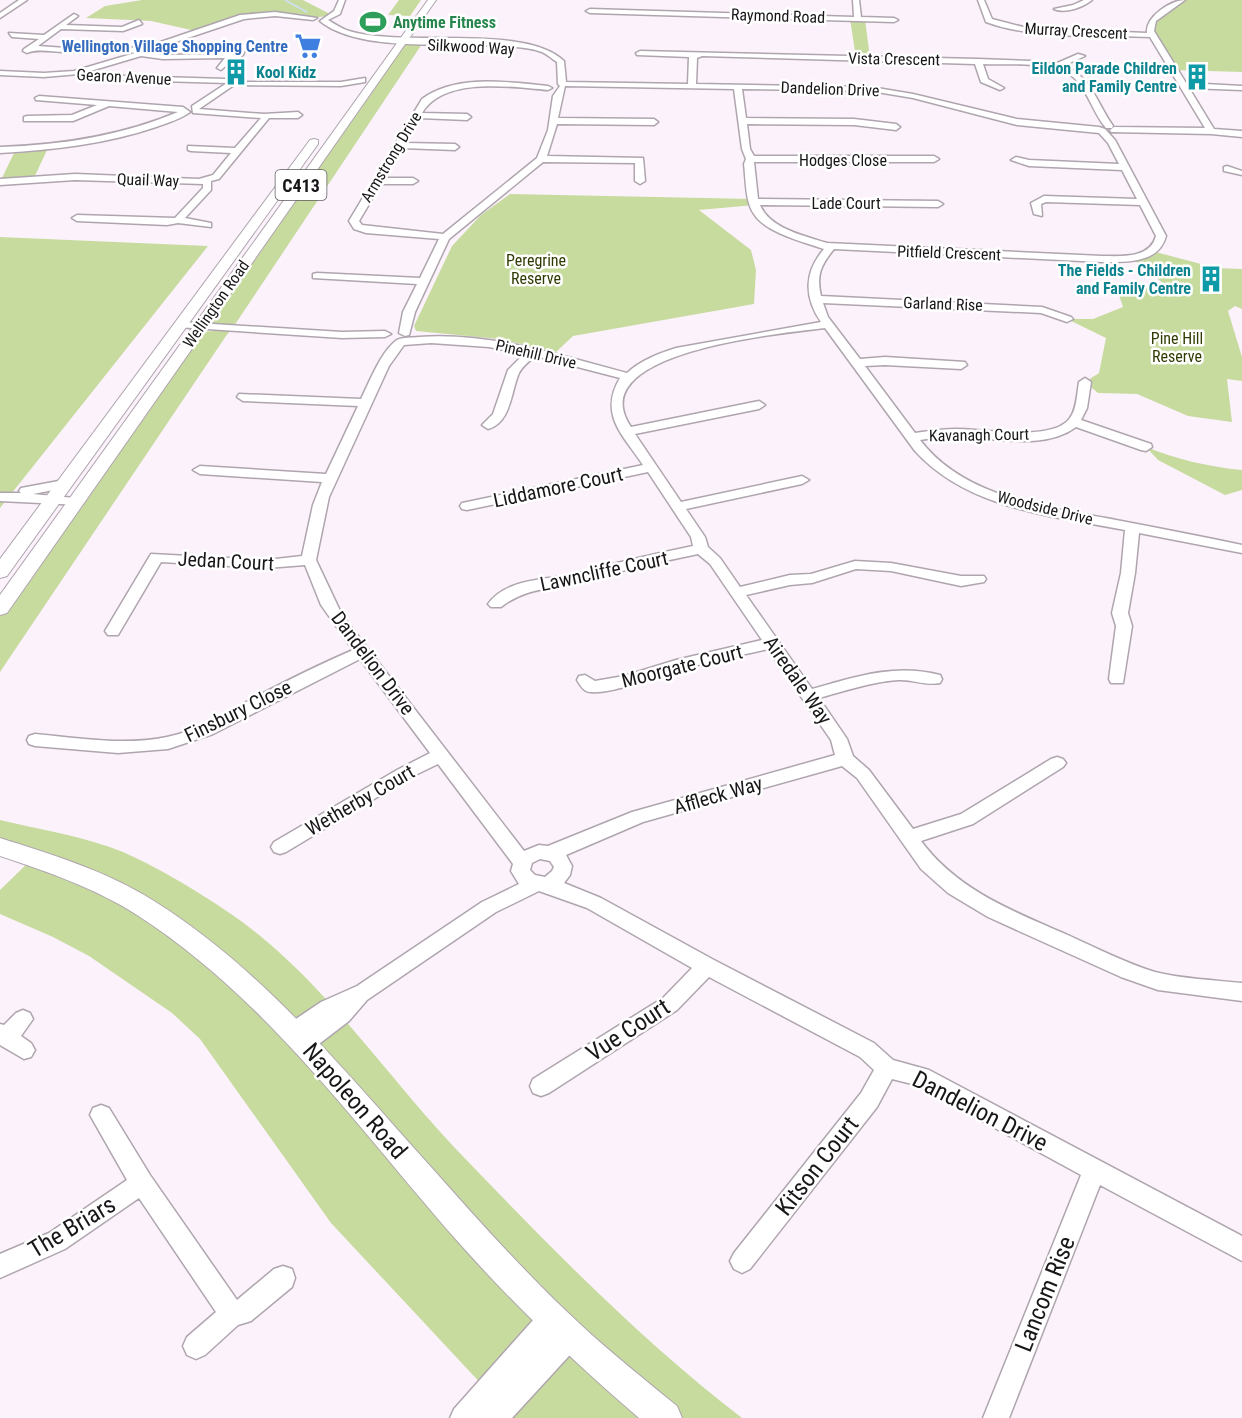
<svg xmlns="http://www.w3.org/2000/svg" width="1242" height="1418" viewBox="0 0 1242 1418" font-family="'Roboto Condensed',sans-serif">
<style>
.green{fill:#c8db9f}
.lines{fill:none;stroke-linecap:round;stroke-linejoin:round}
.stream{stroke:#cedef8;stroke-width:1.5}
.minor-casing{stroke:#afa5ae;stroke-width:3}
.major-casing{stroke:#afa5ae;stroke-width:2}
.minor{fill:#fff;fill-rule:evenodd}
.major{fill:#fff;fill-rule:evenodd}
.labels{text-anchor:middle;dominant-baseline:central;stroke-width:5;stroke-linejoin:round;paint-order:stroke}
.far-street-label{font-size:16px;fill:#191619;stroke:#fff}
.far-leisure-label{font-size:16px;font-weight:bold;fill:#27864d;stroke:#fff;text-anchor:start}
.far-shop-label{font-size:16px;font-weight:bold;fill:#366cbe;stroke:#fff;text-anchor:end}
.far-culture-label{font-size:16px;font-weight:bold;fill:#0d838f;stroke:#fff;text-anchor:end}
.far-park-label{font-size:16px;fill:#2f3b02;stroke:#fff}
.shield{fill:#fff;stroke:#5e5c5e;stroke-width:1.5}
.shield-label{font-size:18px;font-weight:bold;fill:#191619}
.street-label{font-size:20px;fill:#191619;stroke:#fff}
.near-street-label{font-size:24px;fill:#191619;stroke:#fff}
</style>
<rect width="100%" height="100%" fill="#fcf2fc"/>
<path class="green" d="M142 0H303L332 15 314 18 257 15 200 32 151 21 86 18 105 6Z
M399 0H421L410 16 388 15Z
M1182 0H1242V72L1173 70 1151 35V23Z
M850 19H865L870 58H856Z
M401 43 422 44 232 329 200 326Z
M48 148 33 180 0 182 16 149Z
M510 194 754 199 755 205 699 210 751 250 756 270 754 304 573 336 556 352 499 339 416 331 414 326 452 246 481 215Z
M0 237 208 246 0 508Z
M1152 251 1216 268 1242 269V309L1235 306 1228 311 1242 357V381L1227 379 1232 422 1188 416 1137 394 1098 393 1085 382 1099 373 1106 338 1067 319H1093L1123 307 1116 286 1169 288 1132 258Z
M231 330 226 336 0 672V608L197 332Z
M1146 447C1176 459 1209 467 1242 470V490L1225 495 1158 460Z
M0 820C41 830 84 836 123 852 168 872 234 912 271 945 339 1004 393 1082 454 1147 545 1242 638 1338 742 1418H513L331 1223 200 1039 172 1013 89 956 53 937 0 914V890L34 857 0 847Z"/>
<g class="lines">
<path class="stream" d="M285 0 307 12"/>
<g class="minor-casing">
<path id="minor" d="M19 0H27L0 18V13Z
M339 0H345L340 14 328 20C335 24 342 29 349 31 405 48 524 23 564 61L566 82 688 84 689 57 637 55 636 53 640 51 978 59 1030 61 1055 64 1078 54 1085 56 1063 66C1091 75 1097 104 1113 126L1112 128H1106L1102 123C1093 110 1088 94 1078 82 1061 60 1009 65 983 64L988 79 1004 88 1000 90 981 82 975 64 702 56 697 58 696 84 871 87 913 94 1017 119 1099 127 1105 129 1115 140 1166 236C1159 264 1125 262 1102 262L834 249C821 265 816 275 821 296L1042 307 1071 317 1073 319 1067 322 1041 313 823 303 828 317 860 359 885 357 965 362 967 365 961 369 885 365 865 366 915 433C929 431 943 429 957 429 984 429 1053 442 1070 418 1077 409 1077 393 1079 382L1085 378 1091 382 1087 408 1081 420 1151 444 1152 447 1146 451 1141 450 1076 427C1044 451 994 437 958 437 945 436 933 438 920 440 965 499 1048 507 1116 520 1158 528 1200 536 1242 545V553L1139 533 1135 573 1128 613 1132 626 1123 683H1111L1109 679 1116 626 1112 613 1121 573 1125 530C1052 516 968 509 915 451L825 328C785 333 579 351 631 427L759 401 765 405 759 409 635 434 681 502 802 476 809 480 802 484 686 509 705 537 708 547 720 558 740 587 790 575 811 574 855 561 891 563 961 576H984L986 579 984 582 961 586 891 571 856 569 812 583 790 585 746 595 812 689C855 677 895 663 940 675L942 679 940 683C927 686 911 679 898 680 870 682 845 691 819 698L847 739 853 756 869 770 913 829 961 814 1051 759 1057 757 1063 759 1066 763 1063 767 973 824 921 841C958 891 1015 912 1070 936 1098 949 1126 963 1155 972 1182 979 1214 980 1242 983V1001L1158 990 1121 977 988 917 948 893 921 869 857 778 842 766 643 822 566 855 572 866 570 875 564 883 601 898 714 960 874 1043 893 1060 929 1070 1242 1236V1261L1100 1185 1009 1418H983L1081 1175 916 1085 892 1079 877 1107 750 1269 742 1273 734 1269 730 1261 734 1253 861 1093 874 1070 860 1057 709 977 677 1010 549 1093 541 1096 533 1093 530 1086 533 1079 663 998 692 968 587 908 539 891 496 912 367 1000 349 1021 311 1050 304 1052 297 1050 293 1043 295 1040 287 1037 284 1031 287 1025 321 1002 357 986 482 902 519 884 511 871 513 864 438 764 409 778 286 852 280 854 274 852 271 847 274 842 397 770 430 753 360 659 213 734 168 749 118 753 35 746 29 744 27 740 29 736 35 734C79 738 124 746 167 737 197 731 224 714 250 700 284 682 318 665 353 650L321 605 305 565 267 568 161 562 118 635H108L105 631 151 554 267 560 302 556 313 505 322 482 200 474 193 470 200 466 326 474 358 406 243 401 237 397 239 394 361 399C369 383 381 351 397 340 402 337 413 338 419 337 490 332 559 355 627 373 641 360 658 354 676 348L821 322C803 296 805 271 824 249 804 242 766 233 754 214 745 201 746 179 744 164L746 159 742 149 734 89 565 86 558 118 654 119 658 122 654 125 557 124 547 156 643 158 645 181 640 184 635 181V163L543 162 449 239 415 312 409 335 405 336 399 333 403 312 417 284 313 278V274L317 273 420 278 439 239 366 233 354 229 349 221 422 99C456 74 508 82 548 86L552 88 548 90C512 87 444 76 422 113L467 114 471 117 467 120 419 118 405 143 455 144 459 147 455 150 402 148 384 178H413L418 181 413 184H381L359 221 362 225 443 234 537 158 548 130 553 96 560 86 558 84 557 62C552 59 547 54 542 52 529 47 514 47 501 46 451 42 359 53 320 21L334 11ZM742 89 871 91 913 98 1017 125 1099 133 1108 143 1119 164 1029 160 1016 157 1011 160 1029 166 1122 170 1137 199 1044 196 1031 203 1034 214 1042 216 1041 204 1046 202 1140 205 1156 236C1150 259 1121 256 1102 256L827 243C805 236 770 229 760 205L938 207 943 204 938 201 758 199 754 162H934L939 159 934 156H754L750 149 747 124 854 125 896 130 900 127 896 124 854 119 746 118ZM431 343 489 347 524 354 508 370 493 414 482 425 488 429C511 423 511 391 519 373 522 367 529 361 535 356L620 378C598 415 624 436 643 465L467 502 462 503 460 506 462 509 467 510 648 472 691 537 693 546C655 554 617 562 579 573 551 580 507 577 488 604L491 607H501C526 587 555 589 584 581 622 570 660 562 698 554L710 564 762 640 676 660 624 676 595 681 585 675 579 676 577 680C580 685 584 692 590 692 613 694 654 677 677 670 707 662 738 656 768 649L831 740 835 755 632 812 548 846 539 845 524 851 342 615 316 560 329 497 389 366 404 345ZM540 859 550 861 554 867 552 871 545 877 535 875 530 870 532 863Z
M853 0H859L861 17 894 18 898 20 894 22 858 21 590 13 586 11 590 9 854 17Z
M978 0H984L992 19 1027 28 1147 33C1145 17 1171 0 1185 0L1156 21 1154 31 1186 83 1242 86V90L1189 88 1214 129 1242 131V137L1211 134 1111 132 1110 130 1114 127 1205 128 1150 37C1098 35 1035 40 986 22Z
M1084 0H1092C1083 7 1066 14 1054 9L1073 5Z
M275 12 317 18 313 20 275 16 244 19 146 52 163 55 230 54 237 51 241 45H247L243 55 234 58 221 70 217 68 225 58 163 59 141 56 87 72 92 75 226 79 229 82H341L365 78V82L341 86 234 85 199 109 264 114 298 112 302 115 298 118H269L219 179 211 181V190L185 218 211 223V227L178 223 167 225 77 221 72 218 77 215 175 218 203 188V184L75 180 0 185V179L75 174 199 179 213 175 231 153 191 151 188 150V146L235 148 261 118 193 113 192 106 227 83 91 79 79 74 44 77 0 75V71L44 73 74 71 135 53C111 48 89 53 64 52 52 52 38 48 27 53L23 51 24 49 39 39 12 37 9 33 44 35 74 14 78 16 66 25 122 27 139 20 142 24 123 31 61 29 38 46 66 48 116 45 140 49 240 15Z
M39 96 183 107 190 112C181 119 167 123 156 127 106 144 53 150 0 153V147C62 145 121 136 178 112L109 106 73 121H24V117L27 116 72 115 97 105 36 100 35 98Z
M1227 166 1242 171V175L1224 171V167Z
M181 322 342 332 385 331 391 334 385 337 342 338 177 327V323Z
M64 480 69 481 71 484 69 487 33 494 75 498 80 499 82 502 80 505 0 501V493H21L19 491 21 488Z
M23 1010 30 1013 33 1019 21 1036 31 1043 35 1050 31 1057 24 1059 0 1045V1024L4 1025 16 1013Z
M101 1105 109 1108 150 1175 237 1300 274 1269 283 1266 292 1269 295 1278 292 1287 251 1321 238 1325 205 1355 196 1359 187 1355 183 1346 187 1337 216 1312 139 1198 65 1249 0 1278V1254L49 1233 127 1180 90 1115 93 1108Z
M552 1306 561 1309 564 1318 561 1327 548 1342 561 1327 570 1324 579 1327 582 1336 579 1345 512 1418H450L454 1409 543 1309Z"/>
</g>
<g class="major-casing">
<path id="major" d="M428 0H436L7 613 0 615V595Z
M314 139 318 140V144L7 576 0 578V559L310 140Z
M0 838C53 855 107 871 154 901 264 970 345 1072 431 1167 479 1221 527 1275 580 1324 611 1353 644 1379 677 1406L682 1418H639C576 1364 516 1307 460 1244 359 1130 268 999 137 915 95 888 48 872 0 856Z"/>
</g>
<use href="#minor" class="minor"/>
<use href="#major" class="major"/>
</g>
<defs>
<g id="stadium-bare" transform="scale(2.07)"><path d="M0-5a6.5 5 0 1 0 0 10a6.5 5 0 1 0 0-10ZM-3.5-1.8h7v3.6h-7Z" fill="#2e9e5b" stroke="#fff" stroke-width="2.5" paint-order="stroke"/></g>
<g id="supermarket-bare" transform="scale(2.07)"><path d="M-6-5.5h2.5l.6 2H6L4.5 2H-2.5L-4.4-4H-6ZM-1.5 3.2a1.3 1.3 0 1 0 .1 0ZM3 3.2a1.3 1.3 0 1 0 .1 0Z" fill="#3f7fe0" stroke="#fff" stroke-width="2.5" paint-order="stroke"/></g>
<g id="building-bare" transform="scale(2.07)"><path d="M-4-6H4V6H1V3H-1V6H-4ZM-2.5-4.3h1.7v1.8h-1.7ZM.8-4.3h1.7v1.8H.8ZM-2.5-1h1.7V.8h-1.7ZM.8-1h1.7V.8H.8Z" fill="#0f9aa8" stroke="#fff" stroke-width="2.5" paint-order="stroke"/></g>
</defs>
<g fill-rule="evenodd">
<use href="#stadium-bare" x="373" y="22"/>
<use href="#supermarket-bare" x="308" y="46"/>
<use href="#building-bare" x="236" y="72"/>
<use href="#building-bare" x="1197" y="77"/>
<use href="#building-bare" x="1211" y="279"/>
</g>
<g class="labels">
<g class="far-street-label">
<text transform="translate(778 16) rotate(2)">Raymond Road</text>
<text transform="translate(1076 31) rotate(3)">Murray Crescent</text>
<text transform="translate(471 47) rotate(3)">Silkwood Way</text>
<text transform="translate(894 59) rotate(1)">Vista Crescent</text>
<text transform="translate(124 77) rotate(3)">Gearon Avenue</text>
<text transform="translate(830 89) rotate(2)">Dandelion Drive</text>
<text transform="translate(391 157) rotate(-59)">Armstrong Drive</text>
<text x="843" y="160">Hodges Close</text>
<text transform="translate(148 180) rotate(2)">Quail Way</text>
<text x="846" y="203">Lade Court</text>
<text transform="translate(949 253) rotate(2)">Pitfield Crescent</text>
<text transform="translate(216 304) rotate(-55)">Wellington Road</text>
<text transform="translate(943 304) rotate(2)">Garland Rise</text>
<text transform="translate(536 354) rotate(13)">Pinehill Drive</text>
<text transform="translate(979 435) rotate(-1)">Kavanagh Court</text>
<text transform="translate(1045 508) rotate(14)">Woodside Drive</text>
</g>
<g class="far-leisure-label">
<text x="393" y="22">Anytime Fitness</text>
</g>
<g class="far-shop-label">
<text x="288" y="46">Wellington Village Shopping Centre</text>
</g>
<g class="far-culture-label">
<text x="1177" y="68">Eildon Parade Children<tspan x="1177" dy="18">and Family Centre</tspan></text>
<text x="256" y="72" text-anchor="start">Kool Kidz</text>
<text x="1191" y="270">The Fields - Children<tspan x="1191" dy="18">and Family Centre</tspan></text>
</g>
<g class="far-park-label">
<text x="536" y="260">Peregrine<tspan x="536" dy="18">Reserve</tspan></text>
<text x="1177" y="338">Pine Hill<tspan x="1177" dy="18">Reserve</tspan></text>
</g>
<rect class="shield" x="275.5" y="170" width="51" height="30" rx="4.5"/>
<g class="shield-label">
<text x="301" y="185">C413</text>
</g>
<g class="street-label">
<text transform="translate(558 487) rotate(-12)">Liddamore Court</text>
<text transform="translate(226 561) rotate(3)">Jedan Court</text>
<text transform="translate(604 571) rotate(-12)">Lawncliffe Court</text>
<text transform="translate(373 663) rotate(53)">Dandelion Drive</text>
<text transform="translate(682 666) rotate(-14)">Moorgate Court</text>
<text transform="translate(798 680) rotate(55)">Airedale Way</text>
<text transform="translate(238 711) rotate(-26)">Finsbury Close</text>
<text transform="translate(718 795) rotate(-16)">Affleck Way</text>
<text transform="translate(360 800) rotate(-30)">Wetherby Court</text>
</g>
<g class="near-street-label">
<text transform="translate(628 1030) rotate(-33)">Vue Court</text>
<text transform="translate(355 1101) rotate(49)">Napoleon Road</text>
<text transform="translate(980 1111) rotate(27)">Dandelion Drive</text>
<text transform="translate(817 1166) rotate(-52)">Kitson Court</text>
<text transform="translate(72 1227) rotate(-31)">The Briars</text>
<text transform="translate(1045 1294) rotate(-68)">Lancom Rise</text>
</g>
</g>
</svg>
